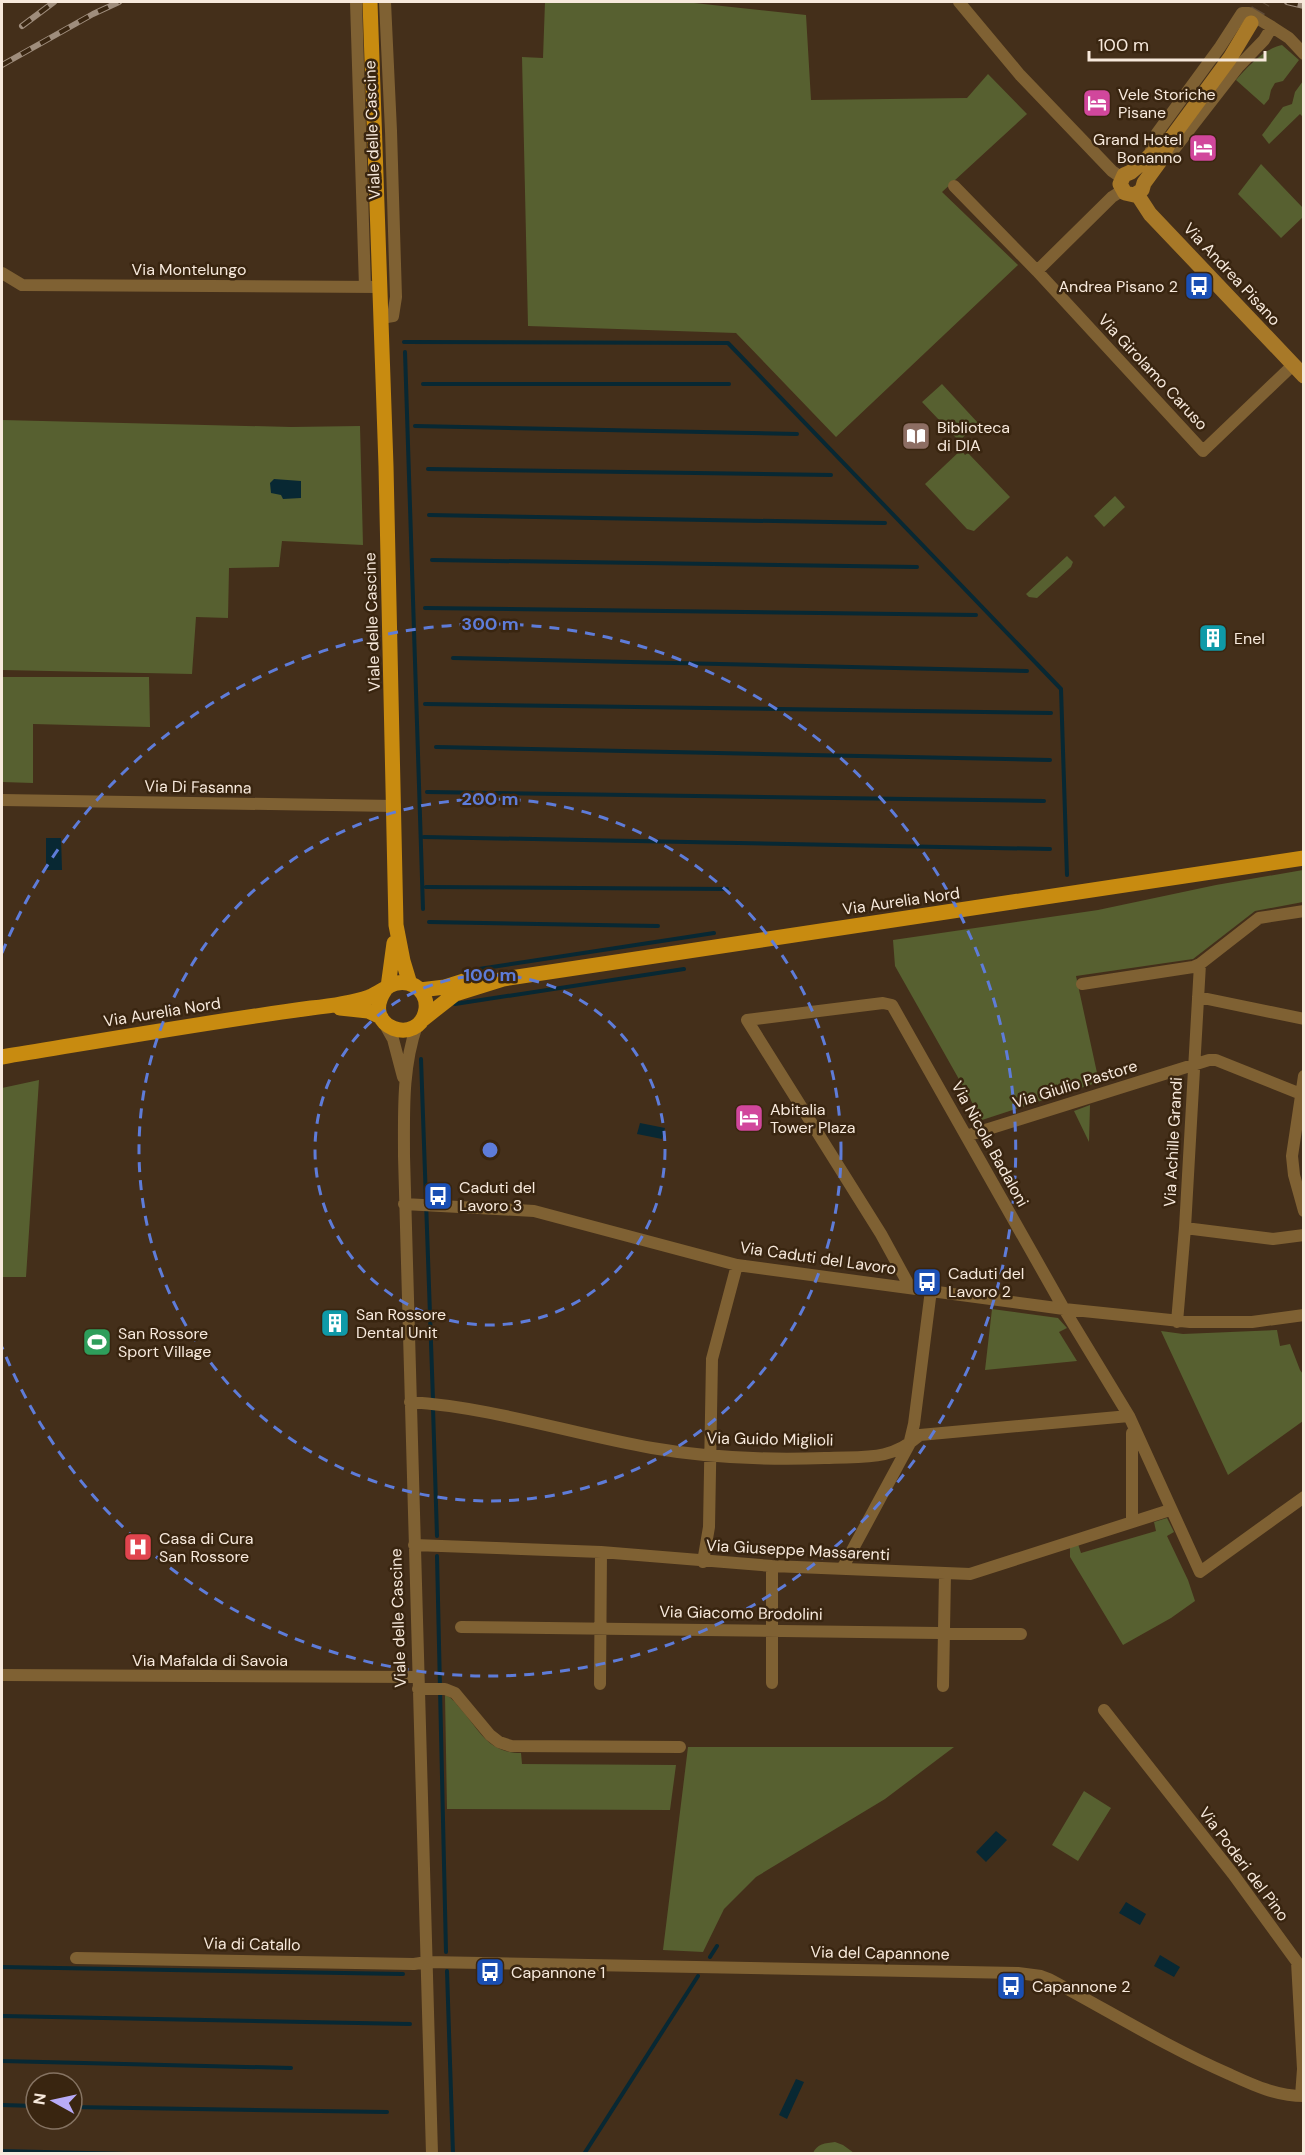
<svg xmlns="http://www.w3.org/2000/svg" width="1305" height="2155" viewBox="0 0 1305 2155" font-family="'DM Sans',sans-serif">
<style>
.green{fill:#576030}
.water{fill:#082833}
.lines{fill:none;stroke-linecap:round;stroke-linejoin:round}
.stream{stroke:#082833;stroke-width:4}
.secondary-tunnel{stroke:#5f4b37;stroke-width:15;stroke-dasharray:15 8;stroke-linecap:butt}
.street{stroke:#7f6133;stroke-width:12}
.secondary{stroke:#a87928;stroke-width:15}
.primary{stroke:#c88b10;stroke-width:15}
.rail-casing{stroke:#9f8d7c;stroke-width:6}
.rail{stroke:#392510;stroke-width:4;stroke-dasharray:11;stroke-linecap:butt}
.ring{fill:none;stroke:#5e7cd9;stroke-width:3;stroke-dasharray:10 8}
.labels{text-anchor:middle;dominant-baseline:central;stroke-width:5;stroke-linejoin:round;paint-order:stroke}
.poi-label{font-size:16px;fill:#f7e9dc;stroke:#392510;text-anchor:start}
.street-label{font-size:16px;fill:#f7e9dc;stroke:#392510}
.centre{fill:#5e7cd9;stroke:#392510;stroke-width:3}
.ring-label{font-size:18px;text-anchor:middle;font-weight:bold;fill:#5e7cd9;stroke:#392510;stroke-width:5;stroke-linejoin:round;paint-order:stroke}
</style>
<rect width="100%" height="100%" fill="#442f1a"/>
<path class="green" d="M545 2H685L806 15 811 100 967 98 988 74 1027 114 942 192 1018 265 836 437 736 333 528 326 522 57 543 58Z
M1282 45 1299 60 1283 81 1275 83 1271 90 1269 99 1264 105 1236 80C1247 67 1265 48 1282 45Z
M1303 81V117L1300 114 1269 144 1262 135 1283 107 1292 104 1295 92Z
M1261 164 1303 208V217L1281 238 1238 194Z
M942 384 978 423 959 441 922 402Z
M2 420 291 427 360 426 363 545 282 541 279 567 229 568 228 618 196 617 192 674 2 670Z
M961 450 965 455 968 453 1010 497 974 531 967 529 925 484Z
M1115 496 1125 507 1104 527 1094 516Z
M1067 556 1073 562 1071 567 1037 598 1029 597 1026 594Z
M2 677H149L150 727 33 724V783L2 782Z
M1303 870V902L1255 911 1193 959 1076 976 1099 1082 982 1120 895 966 893 940 1098 910 1216 885Z
M39 1080 26 1277H2V1088Z
M1090 1105 1089 1142 1074 1111Z
M992 1309 1058 1318 1067 1328 1059 1332 1077 1361 985 1370Z
M1277 1330 1280 1346 1290 1344 1300 1370 1303 1374V1421L1228 1475 1161 1331 1183 1334Z
M1167 1518 1174 1532 1167 1536 1188 1580 1195 1601 1171 1618 1123 1645 1070 1557V1547L1078 1544 1081 1553 1156 1531 1154 1522Z
M445 1695C451 1697 455 1702 459 1707 479 1729 487 1753 521 1753L522 1764 676 1765 670 1810 447 1809Z
M688 1747H954L885 1799 756 1877 724 1909 703 1952 663 1950Z
M1084 1791 1111 1808 1078 1861 1052 1845Z
M835 2142 843 2145 854 2153H813C817 2144 825 2143 835 2142Z"/>
<path class="water" d="M274 479 301 481V498L283 499 281 495 271 493 270 483Z
M46 838H61L62 870H46Z
M640 1123 665 1128 662 1139 637 1134Z
M996 1831 1007 1840 986 1862 976 1852Z
M1126 1902 1146 1914 1140 1925 1119 1913Z
M1160 1955 1180 1967 1174 1977 1154 1966Z
M796 2079 804 2082 787 2119 779 2115Z"/>
<g class="lines">
<path class="stream" d="M404 342 728 343 1061 689 1067 875
M405 352 423 909
M423 384H729
M415 426 797 434
M428 469 831 475
M429 515 885 523
M432 560 917 567
M425 608 976 615
M453 658 1027 671
M425 704 1051 713
M436 747 1050 760
M427 792 1044 801
M424 837 1050 849
M426 887 727 889
M429 922 658 926
M479 969 714 933
M455 1004 684 969
M421 1059 433 1400
M433 1408 437 1536
M437 1556 446 1952
M710 1957 717 1946
M2 1967 403 1974
M447 1971 453 2154
M2 2016 410 2024
M2 2061 291 2068
M2 2105 36 2106
M72 2107 387 2112
M2 2151 129 2154
M584 2154 698 1976"/>
<path class="secondary-tunnel" d="M1251 23 1263 2"/>
<path class="street" d="M356 2 365 287
M959 2 1020 75 1112 171 1122 178
M1272 27 1289 38 1304 54
M1150 153 1157 133 1220 47 1242 13H1249L1272 27 1264 40 1238 67 1175 148 1163 159
M954 186 1037 271 1203 451 1293 365
M1037 271 1112 197 1123 190
M2 273 22 285 380 287
M381 318 393 316 396 297 391 131 385 2
M2 800 395 806
M1082 984 1193 967 1200 964 1259 918 1304 911
M1198 997 1304 1019
M384 1023 393 1039 403 1077
M417 1025C402 1068 404 1112 404 1156L432 2154
M1304 1076 1292 1156 1294 1175 1304 1211
M966 1136 1209 1060H1216L1301 1094
M404 1204 534 1211 737 1265 1064 1309 1190 1322H1252L1304 1315
M1185 1228 1273 1239 1304 1235
M910 1287 881 1234 747 1020 883 1003 892 1005 1064 1309 1129 1416 1200 1572 1304 1497
M1177 1322 1185 1228 1200 964
M410 1402C490 1407 573 1434 652 1448 709 1458 768 1460 825 1458 864 1456 889 1462 920 1435L1129 1416
M1132 1522V1433
M414 1545 601 1552 772 1566 970 1574 1170 1510
M703 1562 709 1527 712 1359 737 1265
M842 1569 909 1445 914 1424 931 1290
M461 1627 1021 1634
M2 1675 418 1677
M772 1683V1566
M600 1684 601 1552
M943 1686 945 1574
M418 1689H445L455 1693 490 1735 499 1742 511 1746 680 1747
M1104 1710 1233 1874 1297 1962 1303 2069 1301 2096
M76 1958 414 1964 427 1962 1018 1973 1041 1976 1049 1979C1109 2011 1167 2047 1229 2074 1253 2085 1276 2096 1304 2096"/>
<path class="secondary" d="M1172 137 1131 172 1124 175 1120 184 1125 193 1134 195 1142 190 1144 183 1160 161 1172 137 1230 58 1251 23
M1137 194 1150 214 1304 376"/>
<path class="primary" d="M370 2 386 466 396 925 403 961 410 984
M388 987 394 943
M420 990 445 987 464 981
M340 1008 368 1011 381 1017
M422 1020 455 994 503 979 1304 858
M2 1057C105 1040 208 1022 311 1008 330 1006 351 1003 369 997 379 993 388 985 397 983 403 982 410 983 415 986 423 991 427 1000 426 1009 420 1048 359 1028 385 990"/>
<g class="rail-casing">
<path id="rail" d="M1287 2 1304 6
M22 26 54 2
M2 65 93 14 119 2"/>
</g>
<use href="#rail" class="rail"/>
</g>
<g class="ring">
<circle cx="490" cy="1150" r="175"/>
<circle cx="490" cy="1150" r="351"/>
<path d="M2 953A526 526 0 1 1 2 1347"/>
</g>
<defs>
<g id="hotel-square" transform="scale(1.5)"><rect x="-9" y="-9" width="18" height="18" rx="4" fill="#d1479c" stroke="#392510"/><path d="M-6-4.5h1.5V1H6V5H4.5V3h-9V5H-6ZM-4 0a1.8 1.8 0 1 1 3.6 0ZM.5 0V-2.5h3Q6-2.5 6 0Z" fill="#fff"/></g>
<g id="bus-square" transform="scale(1.5)"><rect x="-9" y="-9" width="18" height="18" rx="4" fill="#1a4fb4" stroke="#392510"/><path d="M-5-6H5V4H4V6H2V4H-2V6H-4V4H-5ZM-3.5-4V0h7V-4ZM-3.5 1.2v1.5H-2V1.2ZM2 1.2v1.5H3.5V1.2Z" fill="#fff"/></g>
<g id="library-square" transform="scale(1.5)"><rect x="-9" y="-9" width="18" height="18" rx="4" fill="#8d6e63" stroke="#392510"/><path d="M-6-4Q-3-5.5-.7-3.5V5Q-3 3-6 4ZM6-4Q3-5.5 .7-3.5V5Q3 3 6 4Z" fill="#fff"/></g>
<g id="building-square" transform="scale(1.5)"><rect x="-9" y="-9" width="18" height="18" rx="4" fill="#0f9aa8" stroke="#392510"/><path d="M-4-6H4V6H1V3H-1V6H-4ZM-2.5-4.3h1.7v1.8h-1.7ZM.8-4.3h1.7v1.8H.8ZM-2.5-1h1.7V.8h-1.7ZM.8-1h1.7V.8H.8Z" fill="#fff"/></g>
<g id="stadium-square" transform="scale(1.5)"><rect x="-9" y="-9" width="18" height="18" rx="4" fill="#2e9e5b" stroke="#392510"/><path d="M0-5a6.5 5 0 1 0 0 10a6.5 5 0 1 0 0-10ZM-3.5-1.8h7v3.6h-7Z" fill="#fff"/></g>
<g id="hospital-square" transform="scale(1.5)"><rect x="-9" y="-9" width="18" height="18" rx="4" fill="#e0444e" stroke="#392510"/><path d="M-5-5h3v3.5h4V-5h3V5h-3V1.5h-4V5h-3Z" fill="#fff"/></g>
</defs>
<g fill-rule="evenodd">
<use href="#hotel-square" x="1097" y="103"/>
<use href="#hotel-square" x="1203" y="148"/>
<use href="#bus-square" x="1199" y="286"/>
<use href="#library-square" x="916" y="436"/>
<use href="#building-square" x="1213" y="638"/>
<use href="#hotel-square" x="749" y="1118"/>
<use href="#bus-square" x="438" y="1196"/>
<use href="#bus-square" x="927" y="1282"/>
<use href="#building-square" x="335" y="1323"/>
<use href="#stadium-square" x="97" y="1342"/>
<use href="#hospital-square" x="138" y="1547"/>
<use href="#bus-square" x="490" y="1972"/>
<use href="#bus-square" x="1011" y="1986"/>
</g>
<g class="labels">
<g class="poi-label">
<text x="1118" y="94">Vele Storiche<tspan x="1118" dy="18">Pisane</tspan></text>
<text x="1182" y="139" text-anchor="end">Grand Hotel<tspan x="1182" dy="18">Bonanno</tspan></text>
<text x="1178" y="286" text-anchor="end">Andrea Pisano 2</text>
<text x="937" y="427">Biblioteca<tspan x="937" dy="18">di DIA</tspan></text>
<text x="1234" y="638">Enel</text>
<text x="770" y="1109">Abitalia<tspan x="770" dy="18">Tower Plaza</tspan></text>
<text x="459" y="1187">Caduti del<tspan x="459" dy="18">Lavoro 3</tspan></text>
<text x="948" y="1273">Caduti del<tspan x="948" dy="18">Lavoro 2</tspan></text>
<text x="356" y="1314">San Rossore<tspan x="356" dy="18">Dental Unit</tspan></text>
<text x="118" y="1333">San Rossore<tspan x="118" dy="18">Sport Village</tspan></text>
<text x="159" y="1538">Casa di Cura<tspan x="159" dy="18">San Rossore</tspan></text>
<text x="511" y="1972">Capannone 1</text>
<text x="1032" y="1986">Capannone 2</text>
</g>
<g class="street-label">
<text transform="translate(372 130) rotate(-92)">Viale delle Cascine</text>
<text x="189" y="269">Via Montelungo</text>
<text transform="translate(1232 274) rotate(47)">Via Andrea Pisano</text>
<text transform="translate(1153 372) rotate(47)">Via Girolamo Caruso</text>
<text transform="translate(372 622) rotate(-92)">Viale delle Cascine</text>
<text transform="translate(198 787) rotate(1)">Via Di Fasanna</text>
<text transform="translate(901 901) rotate(-8)">Via Aurelia Nord</text>
<text transform="translate(162 1012) rotate(-9)">Via Aurelia Nord</text>
<text transform="translate(1075 1084) rotate(-17)">Via Giulio Pastore</text>
<text transform="translate(1173 1142) rotate(-87)">Via Achille Grandi</text>
<text transform="translate(990 1144) rotate(61)">Via Nicola Badaloni</text>
<text transform="translate(818 1258) rotate(8)">Via Caduti del Lavoro</text>
<text transform="translate(770 1439) rotate(1)">Via Guido Miglioli</text>
<text transform="translate(798 1550) rotate(3)">Via Giuseppe Massarenti</text>
<text transform="translate(741 1613) rotate(1)">Via Giacomo Brodolini</text>
<text transform="translate(398 1618) rotate(-92)">Viale delle Cascine</text>
<text x="210" y="1660">Via Mafalda di Savoia</text>
<text transform="translate(1244 1864) rotate(53)">Via Poderi del Pino</text>
<text transform="translate(252 1944) rotate(1)">Via di Catallo</text>
<text transform="translate(880 1953) rotate(1)">Via del Capannone</text>
</g>
</g>
<circle cx="490" cy="1150" r="9" class="centre"/>
<g class="ring-label">
<text x="490" y="630">300 m</text>
<text x="490" y="805">200 m</text>
<text x="490" y="981">100 m</text>
</g>
<rect width="1305" height="2155" fill="none" stroke="#f7e9dc" stroke-width="6"/>
<g transform="translate(54 2101) rotate(278)"><circle r="28" fill="#392510" stroke="#857362" stroke-width="1.5"/>
<path d="M0-4.5L10 22L0 15L-10 22Z" fill="#b8abf7"/>
<text y="-9" font-size="16" font-weight="bold" text-anchor="middle" fill="#f7e9dc">N</text>
</g>
<path d="M1089 51v9h176v-9" fill="none" stroke="#f7e9dc" stroke-width="3"/>
<text x="1098" y="51" font-size="18" fill="#f7e9dc" stroke="#392510" stroke-width="4.5" paint-order="stroke">100 m</text>
</svg>
